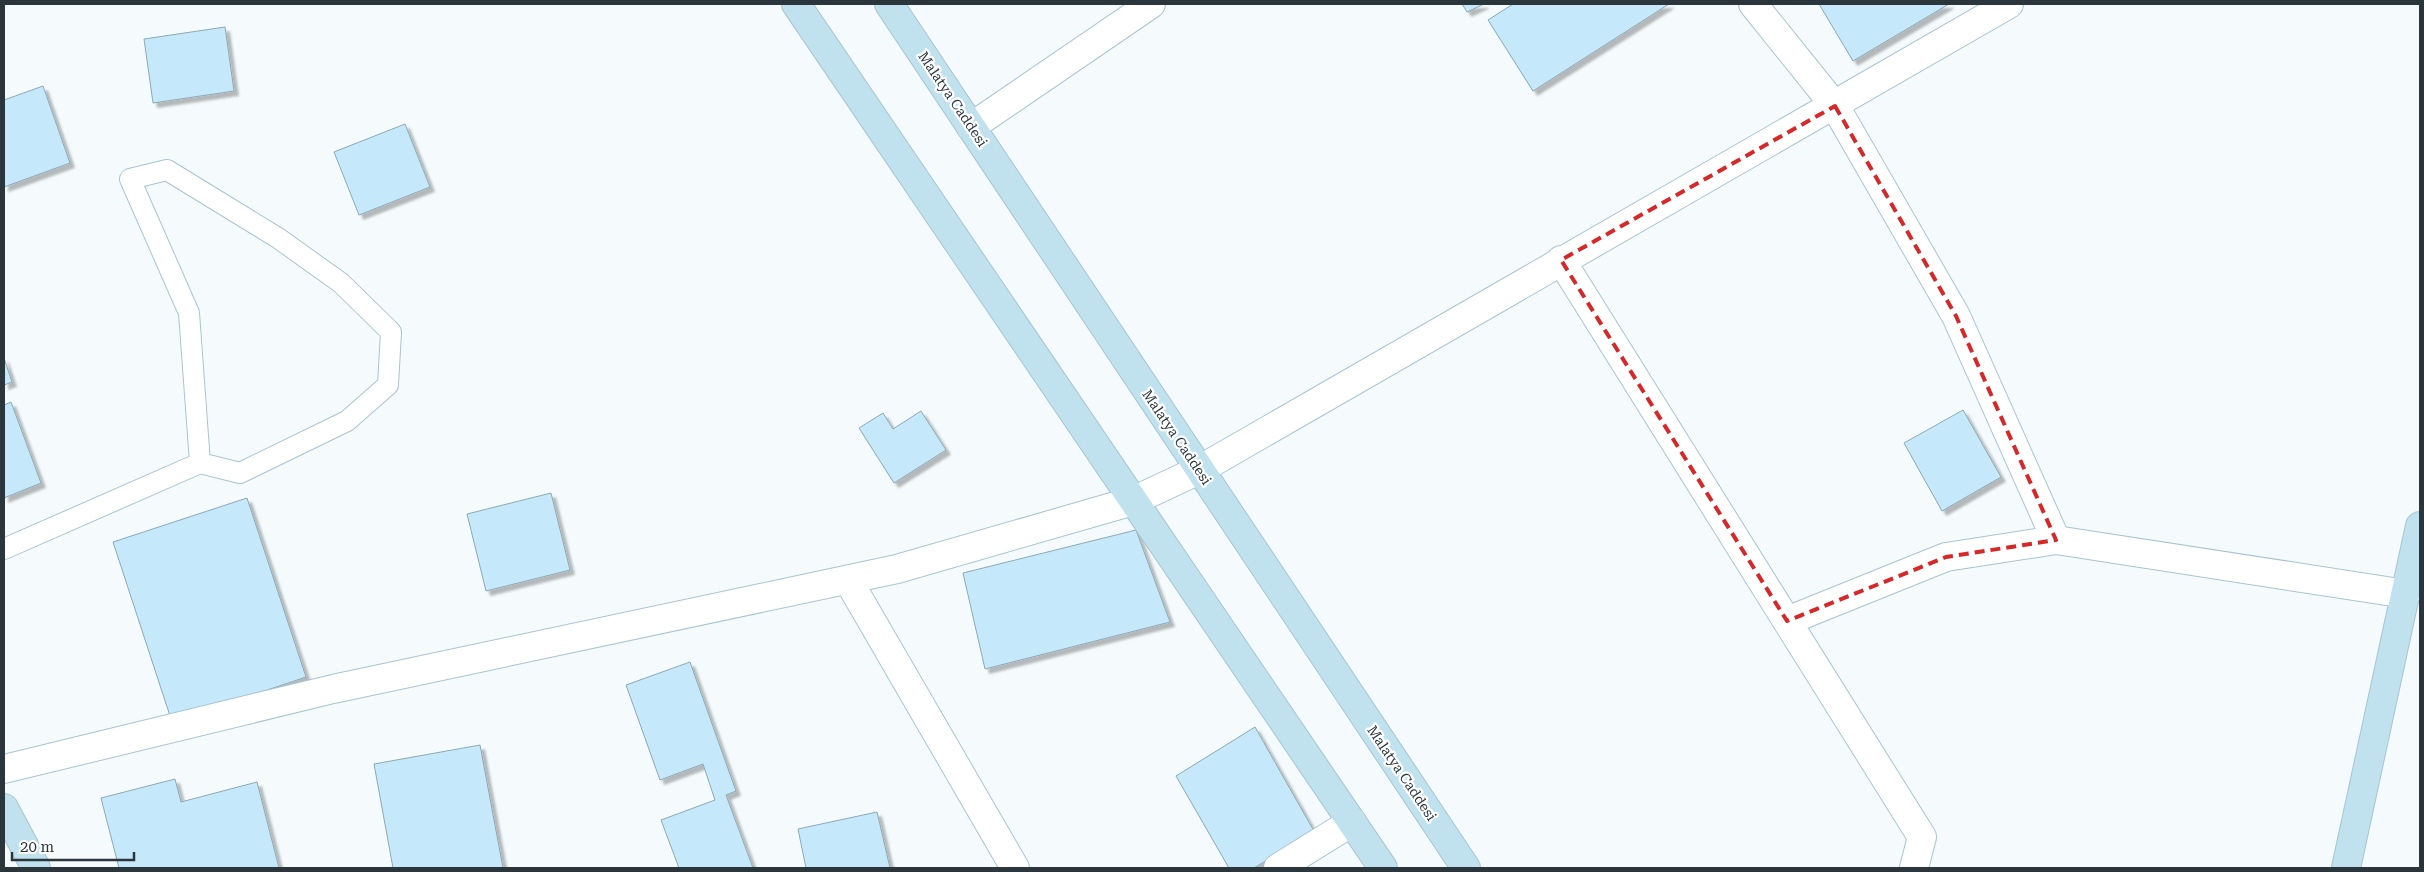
<svg xmlns="http://www.w3.org/2000/svg" width="2424" height="872" viewBox="0 0 2424 872" font-family="'Roboto Serif',serif">
<style>
.building{fill:#c5e9fa;stroke:#8ca8b5;filter:url(#shadow)}
.lines{fill:none;stroke-linecap:round;stroke-linejoin:round}
.lane-casing{stroke:#a8c4d2;stroke-width:22}
.street-casing{stroke:#a8c4d2;stroke-width:30}
.secondary-casing{stroke:#a8c4d2;stroke-width:30}
.lane{stroke:#fff;stroke-width:20}
.street{stroke:#fff;stroke-width:28}
.secondary{stroke:#c0e2ef;stroke-width:28}
.marked{fill:none;stroke:#d62828;stroke-width:4;stroke-dasharray:10 6;stroke-linejoin:round}
.labels{text-anchor:middle;dominant-baseline:central;stroke-width:4.5;stroke-linejoin:round;paint-order:stroke}
.street-label{font-size:14px;fill:#2a363b;stroke:#fff}
</style>
<defs>
<filter id="shadow"><feDropShadow dx="4.5" dy="4.5" stdDeviation="1" flood-color="#0004"/></filter>
</defs>
<rect width="100%" height="100%" fill="#f5fbfd"/>
<path class="building" d="M1462 4H1484L1467 12Z
M1513 4H1669L1533 91 1488 20Z
M1819 4H1949L1853 61Z
M225 27 234 91 153 103 144 39Z
M43 86 70 163 4 187V100Z
M405 124 430 187 359 215 334 152Z
M4 358 12 382 4 385Z
M11 402 41 483 4 498V405Z
M1963 410 2001 477 1942 511 1904 443Z
M921 411 946 450 894 483 859 428 883 413 893 429Z
M551 493 570 570 486 591 467 514Z
M247 498 306 677 172 722 113 542Z
M1136 530 1170 622 985 669 963 573Z
M690 662 736 791 726 795 753 868H679L661 820 715 800 703 764 660 780 626 685Z
M1255 727 1314 831 1254 868H1229L1176 776Z
M480 745 503 868H393L374 764Z
M175 779 181 802 257 782 279 868H119L101 798Z
M877 812 890 868H806L798 829Z"/>
<g class="lines">
<g class="lane-casing">
<path id="lane" d="M167 170 278 238 341 283 391 332 388 385 347 421 240 473 200 463 189 313 130 179Z
M4 549 200 463"/>
</g>
<g class="street-casing">
<path id="street" d="M1753 4 1835 106 1956 316 2056 540
M971 127 1151 4
M1561 260 1922 837 1914 868
M848 580 1015 868
M1787 621 1946 557 2056 540 2406 594
M4 769 333 689 897 569 1133 501 1199 470 2009 4
M1278 868 1352 822"/>
</g>
<g class="secondary-casing">
<path id="secondary" d="M796 4 1383 868
M889 4 1466 868
M4 808 36 868
M2346 868 2420 526"/>
</g>
<use href="#lane" class="lane"/>
<use href="#street" class="street"/>
<use href="#secondary" class="secondary"/>
</g>
<path class="marked" d="M1835 106 1956 316 2056 540 1946 557 1787 621 1561 260Z"/>
<g class="labels">
<g class="street-label">
<text transform="translate(953 99) rotate(56)">Malatya Caddesi</text>
<text transform="translate(1177 437) rotate(56)">Malatya Caddesi</text>
<text transform="translate(1402 773) rotate(56)">Malatya Caddesi</text>
</g>
</g>
<rect width="2424" height="872" fill="none" stroke="#2a363b" stroke-width="10"/>
<path d="M12 852v8h122v-8" fill="none" stroke="#2a363b" stroke-width="2.5"/>
<text x="20" y="852" font-size="15" fill="#2a363b" stroke="#ffffff" stroke-width="4" paint-order="stroke">20 m</text>
</svg>
